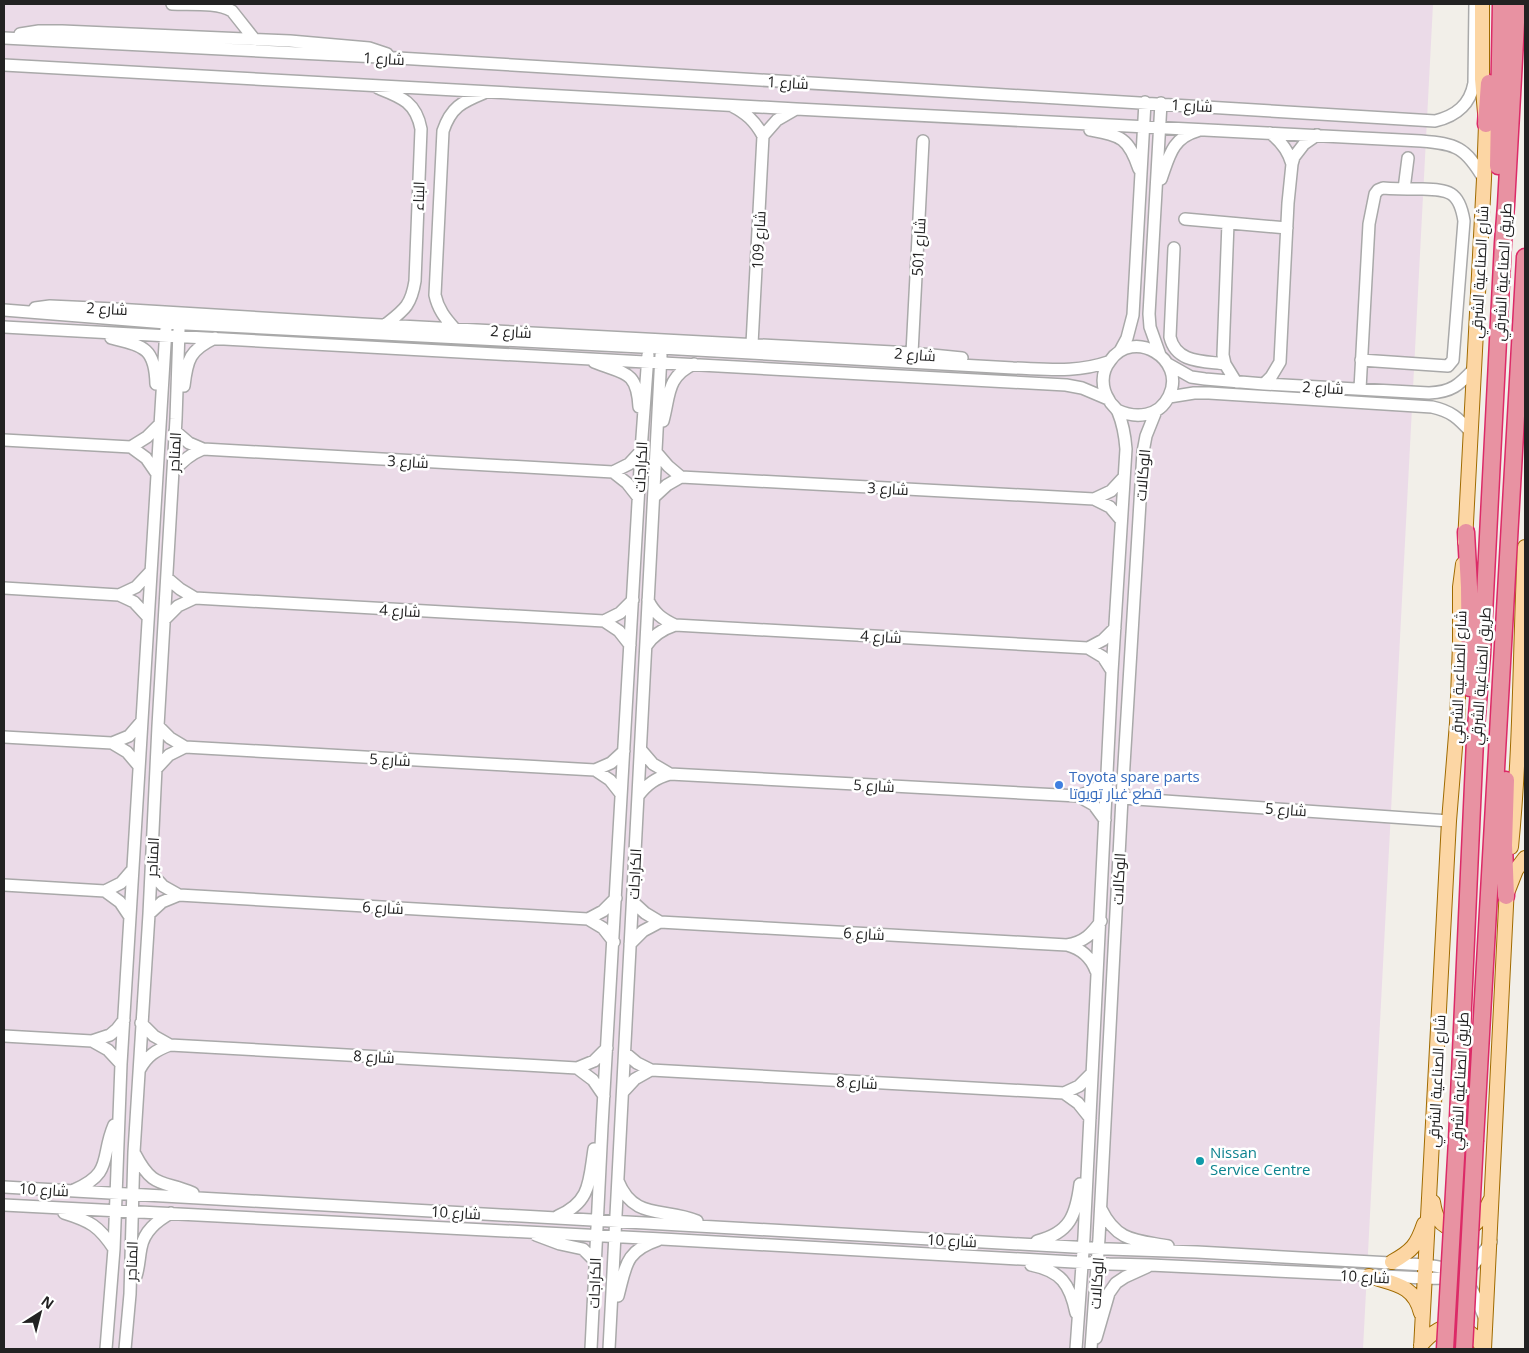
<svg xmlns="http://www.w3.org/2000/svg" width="1529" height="1353" viewBox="0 0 1529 1353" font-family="'Open Sans',Cairo,sans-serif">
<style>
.industrial{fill:#ebdbe8}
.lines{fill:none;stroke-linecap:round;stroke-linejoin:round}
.minor-casing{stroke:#a9a9a9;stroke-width:14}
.major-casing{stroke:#a06b00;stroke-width:16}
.highway-casing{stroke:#dc2a67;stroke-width:19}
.minor{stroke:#fff;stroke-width:11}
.major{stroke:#fcd6a4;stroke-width:14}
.highway{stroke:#e892a2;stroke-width:16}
.highway-bridge-casing{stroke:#dc2a67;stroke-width:19;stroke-linecap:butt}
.highway-bridge{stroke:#e892a2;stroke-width:16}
.shop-dot{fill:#3f7fe0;stroke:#fff;stroke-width:2}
.culture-dot{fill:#0f9aa8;stroke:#fff;stroke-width:2}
.labels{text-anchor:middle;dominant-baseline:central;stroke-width:5;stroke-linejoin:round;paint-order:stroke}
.street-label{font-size:15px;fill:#222;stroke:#fff}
.shop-label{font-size:15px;fill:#366cbe;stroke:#fff;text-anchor:start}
.culture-label{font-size:15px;fill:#0d838f;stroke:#fff;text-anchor:start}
</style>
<rect width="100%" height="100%" fill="#f2efe9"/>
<path class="industrial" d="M4 4H1433L1363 1349H4Z"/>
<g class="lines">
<g class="minor-casing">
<path id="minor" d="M172 4C189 5 217 2 232 11L255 40
M20 34 39 31H62L290 41 369 48 387 54
M4 38 398 58 1435 121C1456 116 1470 105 1474 83L1475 4
M4 65 796 109 1421 141C1457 144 1465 147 1484 179
M378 88C401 97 416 102 421 129L415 281C411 306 404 310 385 325
M732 106C746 113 755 121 763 136L752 344
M1090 130C1121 136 1128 137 1139 169
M1270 133C1281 141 1288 150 1292 164
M763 136 777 120 796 109
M1161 179C1169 157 1172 138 1197 131
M1404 189 1408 158
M1185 219 1287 228
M1228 223 1223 355 1225 364 1236 382
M1174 248 1170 337C1176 363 1203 361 1225 364
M35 308 50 306 115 309 362 324 912 353 962 358
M4 310 166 323 661 348 1013 368C1047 369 1076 373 1108 362
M4 327 1066 385 1082 388 1108 399
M454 328C445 318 438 309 435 295L443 131C451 107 462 102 484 93
M111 338C143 346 155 347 156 384
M1120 351 1127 338 1133 315 1145 102
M912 353 923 141
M1160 355 1150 327 1149 314 1161 103
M594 362C623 374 637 369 639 407
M1168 364 1191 377 1205 379 1264 384 1429 393C1452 392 1459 385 1474 369
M1264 384 1271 377 1280 362 1288 203 1292 164 1294 157 1304 144 1317 135
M184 386C187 359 190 350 215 338
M1360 389 1369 224 1375 194 1378 190 1383 188C1395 189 1407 189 1419 189 1447 190 1459 189 1464 221L1453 360 1448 366 1361 360
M1169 397 1194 393H1209L1432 407C1451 411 1458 418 1471 432
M663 421C670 396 666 377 694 364
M175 431 189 443 203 449 613 472 629 464 641 451
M4 440 131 447 146 458 157 474
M131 447 147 437 160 424
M656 452 668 466 681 477
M173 472C182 461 190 454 203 449
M613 472 627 483 638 497
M654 497 667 485 681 477 1094 499 1110 507 1121 520
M1094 499 1111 491 1124 477
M167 578 180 589 195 598
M4 588 119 595 134 602 147 616
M119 595 136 587 151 571
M648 600C654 613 662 619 675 625L1088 648 1103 657 1112 671
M165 619 178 606 195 598 604 621 620 613 633 600
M604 621 619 631 630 645
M646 646C653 635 663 629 675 625
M1088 648 1103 640 1115 628
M158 726 170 738 185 747 595 770 611 763 624 751
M4 737 112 743 127 752 138 765
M112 743 129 736 141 722
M641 750 653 764 670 774
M156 769 169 755 185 747
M595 770 610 780 621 794
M638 796C647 784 656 778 670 774L1078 796 1094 790 1107 778
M1078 796 1094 805 1105 820
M1122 798 1449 821
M151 873 163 886 179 895 588 919 603 928 614 942
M4 885 105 891 121 883 133 869
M105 891 120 902 130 917
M633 902 645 913 660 922 1067 945C1082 949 1091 957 1096 971
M149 914 162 902 179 895
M588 919 603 911 616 898
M630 944 643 931 660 922
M1067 945C1084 942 1092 934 1101 921
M141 1023 154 1036 170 1045
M4 1036 92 1041 110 1035 117 1029 124 1020
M92 1041 108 1050 121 1064
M625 1053 637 1063 651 1070 1064 1093 1079 1086 1092 1073
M577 1068 593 1080 604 1096
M140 1069C147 1056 156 1050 170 1045L577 1068 594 1061 607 1048
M623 1092 635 1079 651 1070
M1064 1093 1078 1103 1090 1118
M135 1154C153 1189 162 1180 193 1193
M618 1181C634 1221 665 1207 697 1221
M4 1187 1109 1249 1197 1252 1426 1265C1435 1266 1445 1267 1453 1271 1470 1279 1478 1302 1485 1319
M74 1190C114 1173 100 1157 114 1125
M4 1205 662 1239 1109 1264 1150 1265 1425 1278C1435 1278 1444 1279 1453 1277 1470 1274 1481 1255 1491 1242
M1101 1209C1117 1242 1136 1240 1168 1246
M64 1213C90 1221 99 1226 114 1249
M558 1216C591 1202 589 1181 594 1149
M536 1235 560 1244 583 1249 595 1261
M1037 1241C1070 1233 1076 1215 1080 1184
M1031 1265C1061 1271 1070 1284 1076 1313
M136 1276C139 1267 139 1258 141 1248 144 1231 157 1221 171 1213
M618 1296C626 1266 625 1251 658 1240
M1096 1338 1109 1293 1116 1283 1125 1277 1147 1267
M106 1349 114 1249 121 1064 166 328
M125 1349 130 1294 134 1152 149 914 158 726 176 419 179 330
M591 1349 602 1126 641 451 648 355
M609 1349 661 355
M1076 1349 1084 1237 1112 672 1126 449C1125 436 1123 424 1118 412 1116 407 1111 405 1109 400 1101 388 1101 372 1110 361 1133 327 1187 359 1169 396 1159 417 1136 419 1117 410
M1091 1349 1099 1238 1122 798 1143 452 1146 436 1156 411"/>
</g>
<g class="major-casing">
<path id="major" d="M1465 542 1484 179 1486 124 1482 79V4
M1511 847C1521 747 1520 647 1525 547
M1507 893 1516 870 1525 858
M1433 1202C1434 1208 1435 1215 1439 1220 1446 1230 1464 1233 1474 1225 1482 1219 1486 1208 1491 1199
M1392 1262C1412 1251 1417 1245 1424 1224
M1369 1276C1393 1284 1414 1284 1421 1313
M1421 1345C1444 1318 1465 1320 1484 1349
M1421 1349 1449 821 1457 723 1460 644V587L1463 564
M1484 1349 1507 886"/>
</g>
<g class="highway-casing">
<path id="highway" d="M1486 124 1489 83
M1498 166 1501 4
M1466 532 1469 587 1470 688
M1506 896 1504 845 1506 780
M1457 1140 1475 740 1482 654 1503 243 1506 205 1517 4
M1475 1140 1525 257"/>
</g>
<use href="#minor" class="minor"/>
<use href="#major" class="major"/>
<use href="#highway" class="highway"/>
<g class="highway-bridge-casing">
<path id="highway-bridge" d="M1445 1349 1457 1140
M1464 1349 1475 1140"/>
</g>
<use href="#highway-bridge" class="highway-bridge"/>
</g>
<circle class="shop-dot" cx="1059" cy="785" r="5"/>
<circle class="culture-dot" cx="1200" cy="1161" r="5"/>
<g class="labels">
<g class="street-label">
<text transform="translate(384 58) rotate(3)">شارع 1</text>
<text transform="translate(788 82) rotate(3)">شارع 1</text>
<text transform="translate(1192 105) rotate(3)">شارع 1</text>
<text transform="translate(418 196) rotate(-88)">البناء</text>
<text transform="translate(758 240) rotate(-87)">شارع 109</text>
<text transform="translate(918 247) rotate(-87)">شارع 501</text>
<text transform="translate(1479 272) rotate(-87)">شارع الصناعية الشرقي</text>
<text transform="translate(1502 272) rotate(-87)">طريق الصناعية الشرقي</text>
<text transform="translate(107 308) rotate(3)">شارع 2</text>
<text transform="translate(511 331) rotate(3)">شارع 2</text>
<text transform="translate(915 354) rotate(4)">شارع 2</text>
<text transform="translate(1323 387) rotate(3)">شارع 2</text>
<text transform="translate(174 452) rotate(-87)">المناجر</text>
<text transform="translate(408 461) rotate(3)">شارع 3</text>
<text transform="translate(640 467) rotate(-87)">الكراجات</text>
<text transform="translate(1142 475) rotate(-85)">الوكالات</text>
<text transform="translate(888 488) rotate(3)">شارع 3</text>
<text transform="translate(400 610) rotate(3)">شارع 4</text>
<text transform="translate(881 636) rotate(3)">شارع 4</text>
<text transform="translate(1480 676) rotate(-86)">طريق الصناعية الشرقي</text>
<text transform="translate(1458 677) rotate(-88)">شارع الصناعية الشرقي</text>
<text transform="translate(390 759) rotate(3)">شارع 5</text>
<text transform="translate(874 785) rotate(3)">شارع 5</text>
<text transform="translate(1286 809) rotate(4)">شارع 5</text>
<text transform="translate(152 857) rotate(-87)">المناجر</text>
<text transform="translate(634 874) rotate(-87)">الكراجات</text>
<text transform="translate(1118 879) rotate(-87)">الوكالات</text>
<text transform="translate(383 907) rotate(3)">شارع 6</text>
<text transform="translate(864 933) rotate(3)">شارع 6</text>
<text transform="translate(374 1056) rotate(3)">شارع 8</text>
<text transform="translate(1436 1081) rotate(-87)">شارع الصناعية الشرقي</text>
<text transform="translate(1459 1081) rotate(-87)">طريق الصناعية الشرقي</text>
<text transform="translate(857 1082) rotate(3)">شارع 8</text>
<text transform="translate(44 1189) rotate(3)">شارع 10</text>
<text transform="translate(456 1212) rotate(3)">شارع 10</text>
<text transform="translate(952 1240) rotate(3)">شارع 10</text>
<text transform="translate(131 1261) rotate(-88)">المناجر</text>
<text transform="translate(1365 1276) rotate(3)">شارع 10</text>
<text transform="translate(594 1283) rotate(-88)">الكراجات</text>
<text transform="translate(1096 1283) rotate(-86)">الوكالات</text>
</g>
<g class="shop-label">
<text x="1069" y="776">Toyota spare parts<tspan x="1069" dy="17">قطع غيار تويوتا</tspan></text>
</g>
<g class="culture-label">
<text x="1210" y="1152">Nissan<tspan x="1210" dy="17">Service Centre</tspan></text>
</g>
</g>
<rect width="1529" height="1353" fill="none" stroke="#222222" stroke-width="10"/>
<g transform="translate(40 1313) rotate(36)" stroke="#ffffff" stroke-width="4" paint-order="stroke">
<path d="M0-4L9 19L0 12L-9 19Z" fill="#222222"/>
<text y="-8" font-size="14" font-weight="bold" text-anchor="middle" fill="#222222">N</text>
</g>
</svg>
